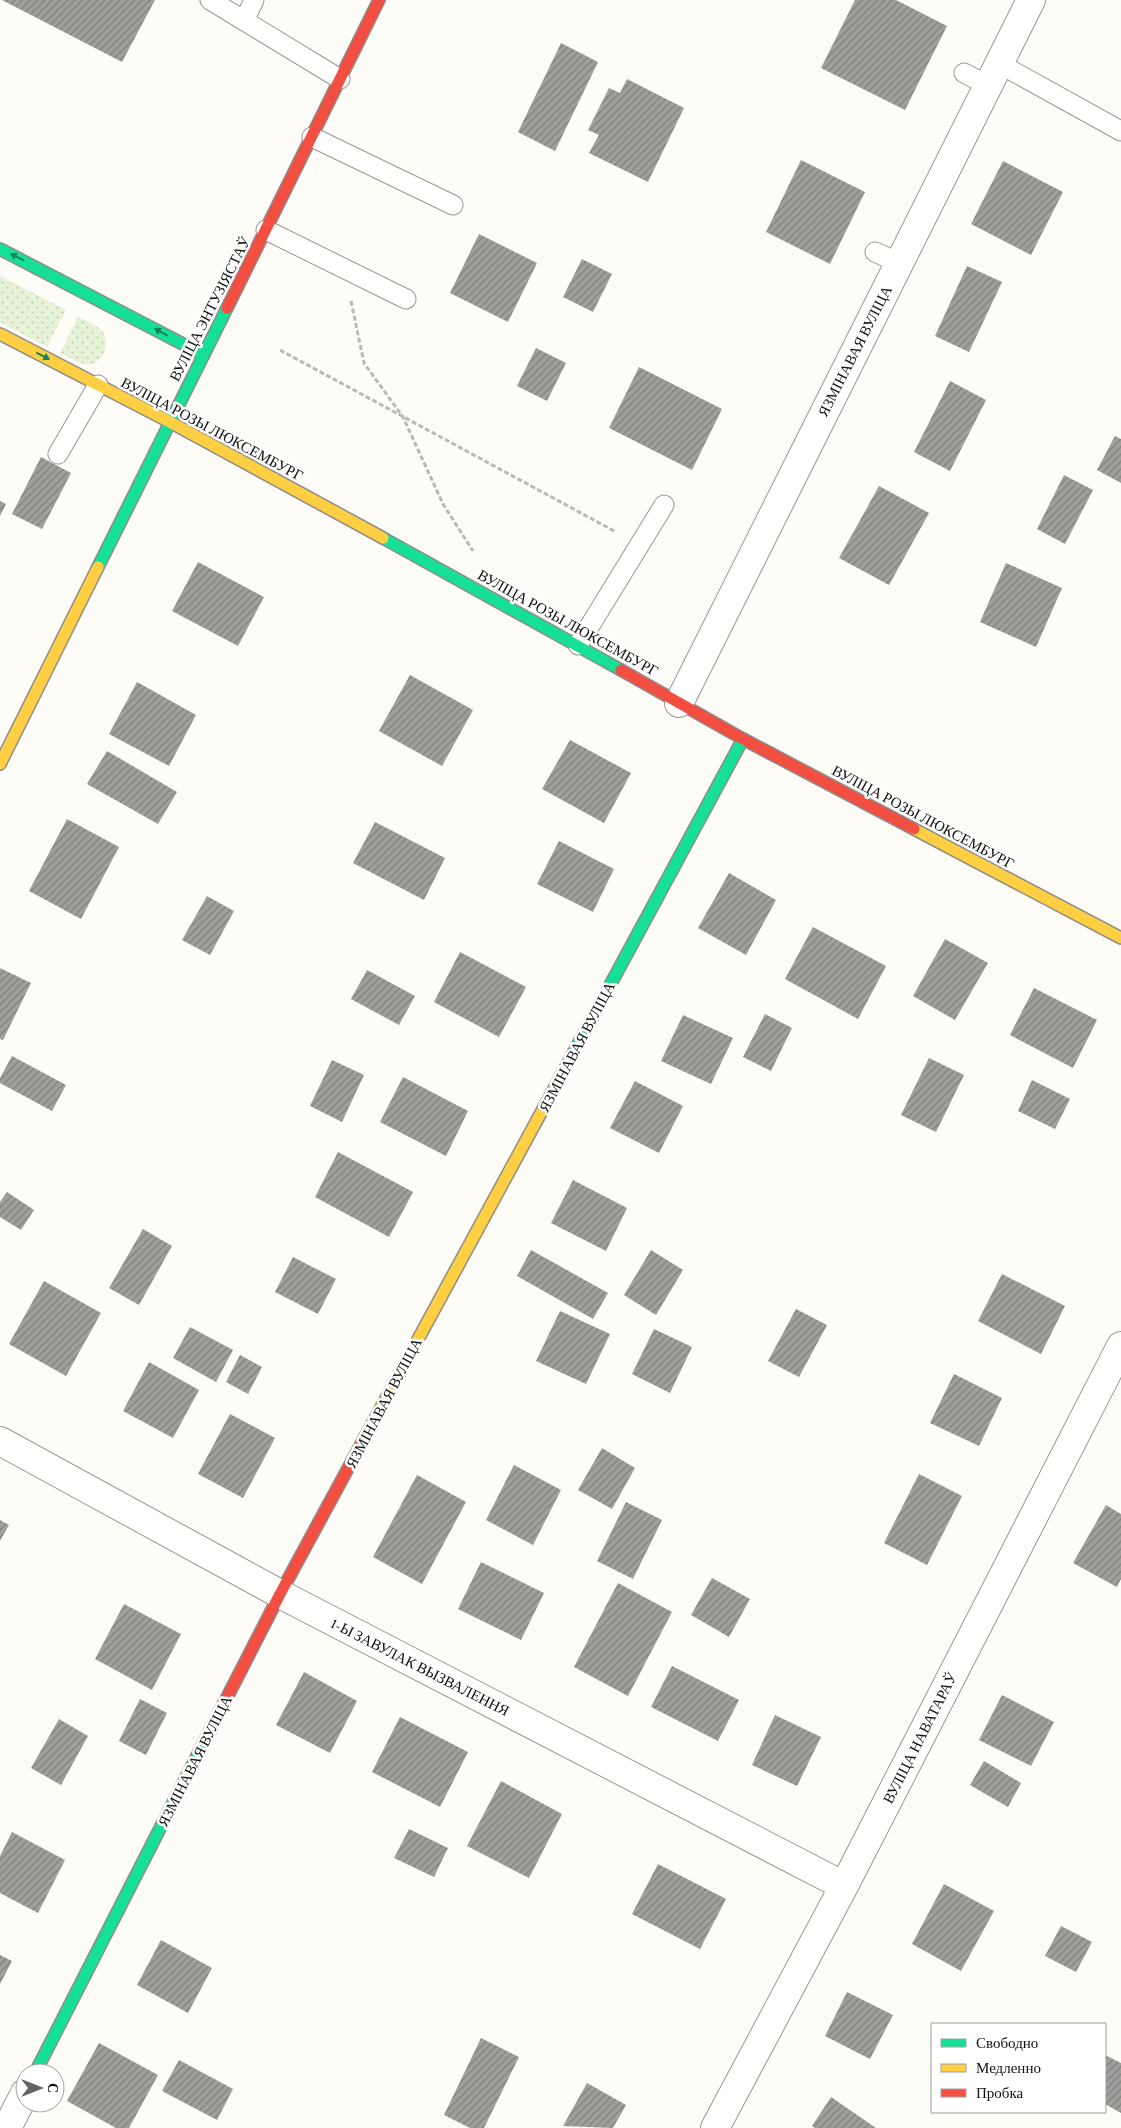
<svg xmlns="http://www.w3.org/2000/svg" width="1121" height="2128" viewBox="0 0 1121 2128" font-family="'Crimson Pro',serif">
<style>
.grass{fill:url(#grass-dots)}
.building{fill:url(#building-hatch)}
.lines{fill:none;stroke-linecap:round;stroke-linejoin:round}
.lane-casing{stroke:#979795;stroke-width:21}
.street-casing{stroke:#979795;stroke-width:30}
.fast-casing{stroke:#8e8d8b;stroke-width:14}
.slow-casing{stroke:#8e8d8b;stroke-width:14}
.jam-casing{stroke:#8e8d8b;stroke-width:14}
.path{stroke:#b9b9b8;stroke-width:3;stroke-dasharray:5 2.5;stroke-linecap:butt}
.lane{stroke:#fffffe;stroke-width:19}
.street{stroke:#fffffe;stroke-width:28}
.fast{stroke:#16e098;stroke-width:11}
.slow{stroke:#ffcf43;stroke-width:11}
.jam{stroke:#f24e42;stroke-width:11}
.oneway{fill:#14835b}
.labels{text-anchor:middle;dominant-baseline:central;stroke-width:5;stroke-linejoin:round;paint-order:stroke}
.street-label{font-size:15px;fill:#111;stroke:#fff}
</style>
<defs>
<pattern id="grass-dots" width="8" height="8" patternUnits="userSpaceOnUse" patternTransform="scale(1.25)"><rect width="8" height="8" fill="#e7f3d7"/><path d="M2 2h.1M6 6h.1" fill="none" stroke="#c5cfb8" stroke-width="1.8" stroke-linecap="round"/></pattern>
<pattern id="building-hatch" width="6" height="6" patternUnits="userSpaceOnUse" patternTransform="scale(1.25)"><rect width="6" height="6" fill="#a19f9c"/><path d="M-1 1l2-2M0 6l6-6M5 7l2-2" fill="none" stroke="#82807e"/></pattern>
</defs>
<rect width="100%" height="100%" fill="#fdfcf7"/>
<path class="grass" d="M0 276 66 310 47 347 0 322Z
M78 317C86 321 96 324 102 331 112 343 102 367 85 364 77 363 67 356 60 353Z"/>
<path class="building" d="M2 0H155L122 62Z
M855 0H896L947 26 905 110 821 68Z
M561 43 598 62 555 151 518 132Z
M627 79 684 108 648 182 589 153 599 135 588 130 609 88 620 93Z
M801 160 865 192 830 264 766 232Z
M1003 161 1063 192 1031 255 971 224Z
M479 234 537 263 508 322 450 293Z
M582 259 612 274 593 312 563 297Z
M967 266 1002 282 969 352 935 336Z
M536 348 566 363 547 401 517 386Z
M639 367 722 409 692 470 609 428Z
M950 381 986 400 950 471 914 452Z
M1115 436 1121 439V483L1097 470Z
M41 457 71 473 42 529 12 514Z
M1064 475 1093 490 1065 544 1037 529Z
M879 486 929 513 889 585 839 558Z
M0 501 6 504 0 516Z
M198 562 264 597 238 646 172 611Z
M1006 563 1062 588 1036 647 980 622Z
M410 675 473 710 442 766 379 731Z
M137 682 196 715 169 766 109 734Z
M570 740 631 773 604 823 542 789Z
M107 751 177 792 158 824 87 784Z
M67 819 119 847 81 919 29 891Z
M375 822 445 858 424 900 353 863Z
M559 841 614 869 593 912 537 884Z
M729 873 776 900 746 955 698 928Z
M207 896 234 911 210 955 182 940Z
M813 927 886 966 858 1019 785 979Z
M945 939 988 963 955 1020 913 996Z
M460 952 526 987 499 1037 434 1002Z
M0 968 31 983 3 1040 0 1039Z
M367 970 415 996 399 1025 351 999Z
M1034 988 1097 1020 1073 1068 1010 1035Z
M765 1014 792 1028 771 1071 743 1057Z
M683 1015 733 1038 711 1084 661 1061Z
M12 1056 66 1085 52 1111 0 1083V1078Z
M929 1058 964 1075 936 1132 901 1115Z
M332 1060 364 1075 342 1122 310 1106Z
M403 1077 468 1111 446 1156 380 1122Z
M1032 1080 1070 1099 1055 1129 1018 1111Z
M635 1081 683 1106 659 1153 610 1128Z
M338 1152 413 1192 389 1237 315 1197Z
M573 1180 627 1208 606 1251 551 1223Z
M7 1192 34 1210 21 1230 0 1217V1202Z
M143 1229 172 1246 139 1305 109 1288Z
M531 1250 608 1293 593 1319 517 1276Z
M651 1250 683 1270 656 1315 624 1295Z
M293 1257 336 1279 318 1314 275 1292Z
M1002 1274 1065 1306 1041 1354 978 1321Z
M44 1281 101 1313 66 1376 9 1344Z
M796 1309 827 1325 799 1377 768 1361Z
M560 1311 610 1334 586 1384 536 1361Z
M190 1327 233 1350 216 1382 173 1358Z
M654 1329 692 1347 670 1393 632 1374Z
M240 1355 262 1367 248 1394 226 1382Z
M149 1362 199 1390 173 1438 123 1411Z
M954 1374 1002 1398 979 1446 930 1423Z
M230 1414 275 1438 243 1498 198 1474Z
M602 1448 635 1468 612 1509 578 1490Z
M514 1465 561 1490 533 1545 486 1520Z
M919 1474 962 1496 927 1565 884 1543Z
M417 1475 466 1502 422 1584 373 1557Z
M626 1502 662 1520 633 1579 597 1561Z
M1106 1505 1121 1514V1579L1117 1587 1073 1563Z
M0 1520 9 1525 0 1541Z
M481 1562 544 1593 521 1640 458 1609Z
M712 1578 750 1599 729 1637 691 1615Z
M618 1583 672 1612 628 1696 574 1667Z
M124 1604 181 1634 152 1690 95 1659Z
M672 1666 739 1700 718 1741 651 1707Z
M304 1672 357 1701 330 1753 276 1725Z
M1002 1695 1054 1722 1031 1766 979 1740Z
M140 1699 167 1713 146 1755 119 1741Z
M775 1715 821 1737 797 1786 752 1765Z
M400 1717 468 1752 440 1807 372 1772Z
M59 1719 88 1736 61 1785 31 1768Z
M984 1761 1021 1783 1008 1807 970 1785Z
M501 1781 562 1814 529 1878 467 1846Z
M409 1829 448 1848 434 1877 394 1858Z
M12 1832 65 1860 38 1913 0 1893V1856Z
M658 1864 726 1899 700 1949 632 1914Z
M944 1884 994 1911 961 1971 912 1944Z
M1061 1926 1092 1942 1076 1972 1045 1956Z
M161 1940 212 1968 188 2013 137 1985Z
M0 1955 12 1961 0 1984Z
M847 1992 893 2015 870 2059 825 2036Z
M481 2038 519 2057 484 2128H470L444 2115Z
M99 2043 158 2075 129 2128H116L67 2101Z
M1105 2055 1121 2063V2113L1105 2104Z
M179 2060 233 2089 217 2120 162 2091Z
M587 2083 626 2105 613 2128 563 2126Z
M831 2097 876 2128H815L812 2126Z"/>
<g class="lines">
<g class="lane-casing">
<path id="lane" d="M210 0 340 79
M244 21 254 0
M998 63 1121 131
M964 73 987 85
M312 137 453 205
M266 230 406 299
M875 252 899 263
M58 454 98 385
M578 645 664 505"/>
</g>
<g class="street-casing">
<path id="street" d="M679 703 1031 0
M0 1441 280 1594 844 1886
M7 2128 25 2093
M715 2128 844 1886 1121 1346"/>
</g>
<g class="fast-casing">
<path id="fast" d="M0 249 204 355
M383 538 621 670
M98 567 227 308
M555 1087 743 739
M35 2073 219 1713"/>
</g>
<g class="slow-casing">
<path id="slow" d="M0 334 170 422 383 538
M0 764 98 567
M914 829 1121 938
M365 1437 555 1087"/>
</g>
<g class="jam-casing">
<path id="jam" d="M227 308 379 0
M621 670 743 739 914 829
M219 1713 280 1594 365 1437"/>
</g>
<path class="path" d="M351 301 364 363 403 417 443 504 473 551
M280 350 616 532"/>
<use href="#lane" class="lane"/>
<use href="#street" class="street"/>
<use href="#fast" class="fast"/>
<use href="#slow" class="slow"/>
<use href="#jam" class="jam"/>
</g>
<defs><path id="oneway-solid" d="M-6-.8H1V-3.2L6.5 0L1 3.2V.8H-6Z" transform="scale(1.25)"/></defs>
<g class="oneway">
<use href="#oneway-solid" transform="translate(17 257) rotate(-153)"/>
<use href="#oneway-solid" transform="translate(161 332) rotate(-152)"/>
<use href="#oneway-solid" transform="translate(43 356) rotate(27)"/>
</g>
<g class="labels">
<g class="street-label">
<text transform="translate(210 309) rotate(-63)">ВУЛІЦА ЭНТУЗІЯСТАЎ</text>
<text transform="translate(855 351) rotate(-63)">ЯЗМІНАВАЯ ВУЛІЦА</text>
<text transform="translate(212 429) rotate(28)">ВУЛІЦА РОЗЫ ЛЮКСЕМБУРГ</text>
<text transform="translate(568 623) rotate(29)">ВУЛІЦА РОЗЫ ЛЮКСЕМБУРГ</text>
<text transform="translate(923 817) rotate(28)">ВУЛІЦА РОЗЫ ЛЮКСЕМБУРГ</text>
<text transform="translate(577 1047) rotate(-62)">ЯЗМІНАВАЯ ВУЛІЦА</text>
<text transform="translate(384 1403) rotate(-62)">ЯЗМІНАВАЯ ВУЛІЦА</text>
<text transform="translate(420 1667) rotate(27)">1-Ы ЗАВУЛАК ВЫЗВАЛЕННЯ</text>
<text transform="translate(920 1738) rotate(-63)">ВУЛІЦА НАВАТАРАЎ</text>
<text transform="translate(195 1761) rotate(-63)">ЯЗМІНАВАЯ ВУЛІЦА</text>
</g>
</g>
<rect x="931" y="2023" width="175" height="90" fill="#ffffff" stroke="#a0a0a0"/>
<rect x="941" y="2039" width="25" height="8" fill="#16e098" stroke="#a0a0a0"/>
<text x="976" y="2048" font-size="15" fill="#111111">Свободно</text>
<rect x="941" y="2064" width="25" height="8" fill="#ffcf43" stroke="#a0a0a0"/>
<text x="976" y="2073" font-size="15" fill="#111111">Медленно</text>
<rect x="941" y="2089" width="25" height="8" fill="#f24e42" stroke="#a0a0a0"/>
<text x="976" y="2098" font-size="15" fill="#111111">Пробка</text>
<g transform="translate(40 2088) rotate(90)"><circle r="24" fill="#ffffff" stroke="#a0a0a0"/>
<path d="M0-4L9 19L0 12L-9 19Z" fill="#646362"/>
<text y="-8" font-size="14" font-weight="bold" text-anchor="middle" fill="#111111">С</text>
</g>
</svg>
